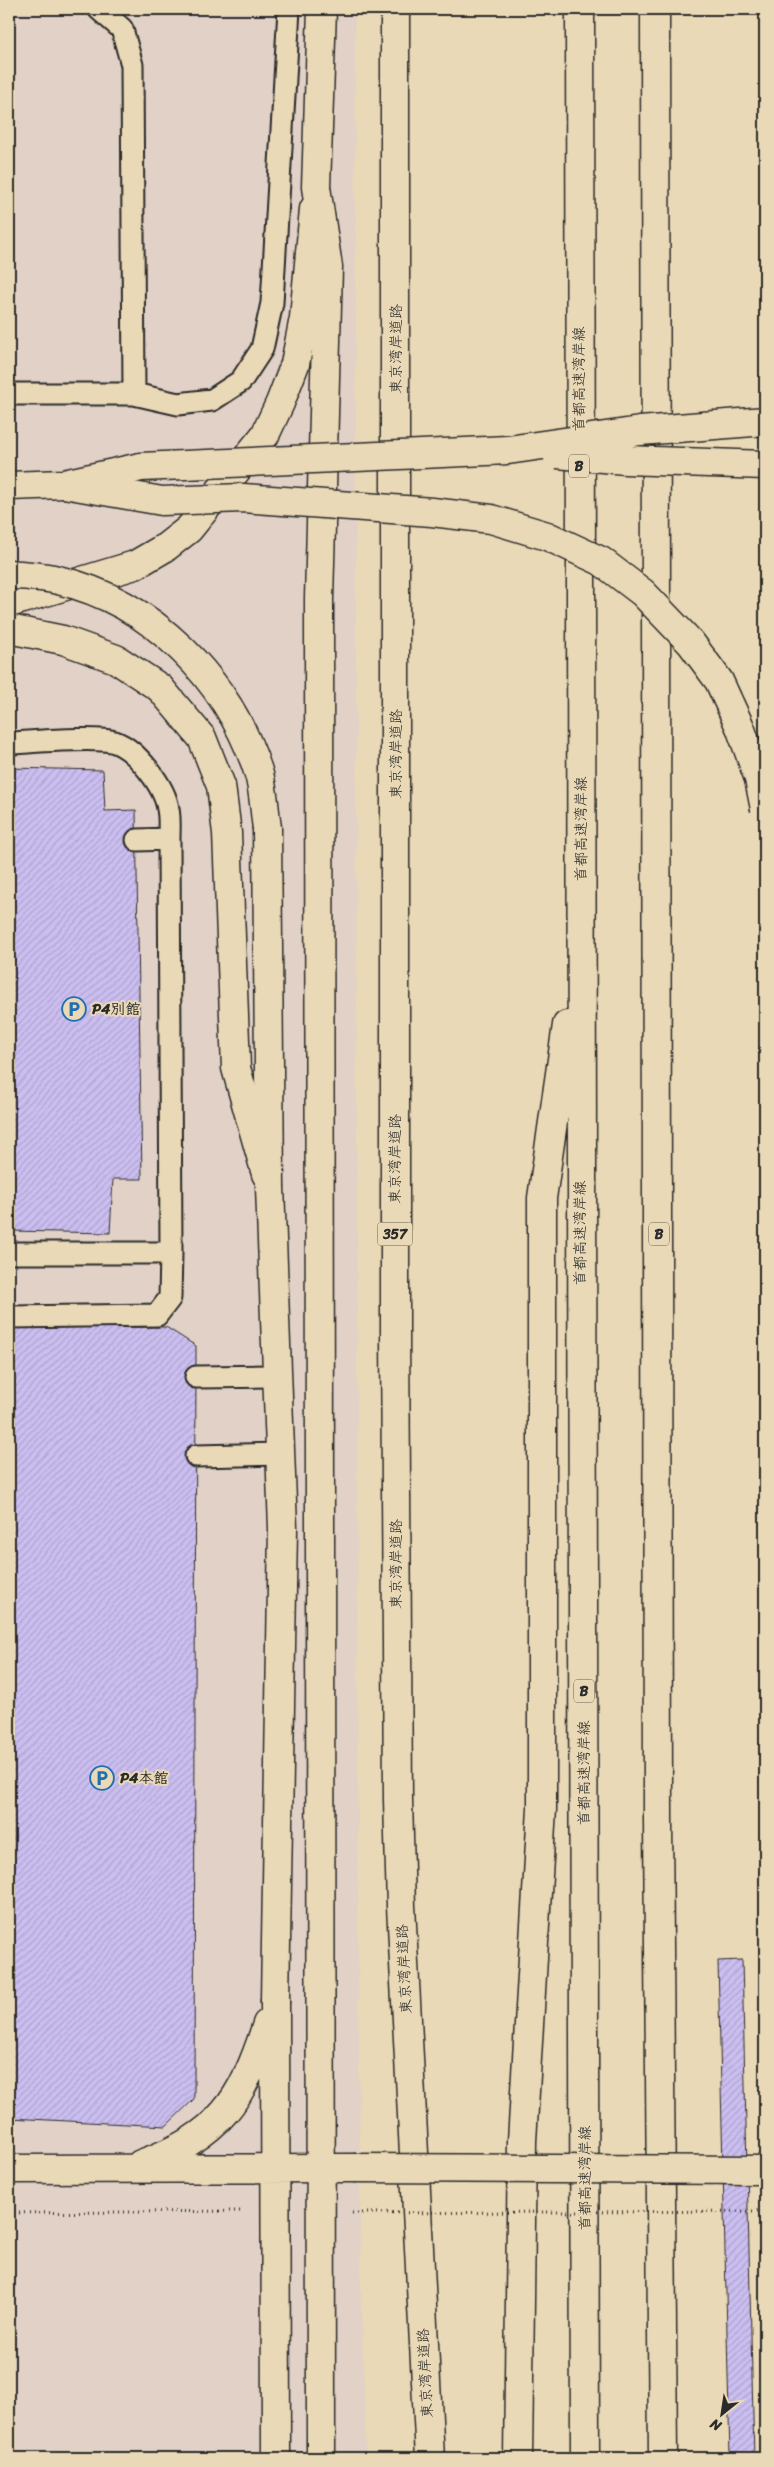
<svg xmlns="http://www.w3.org/2000/svg" width="774" height="2467" viewBox="0 0 774 2467" font-family="Sriracha,'Klee One',sans-serif">
<style>
.built{fill:#e1d1c7}
.building{fill:url(#building-hatch);stroke:#2b2b2b}
.lines{fill:none;stroke-linecap:round;stroke-linejoin:round}
.lane-casing{stroke:#2b2b2b;stroke-width:25}
.street-casing{stroke:#2b2b2b;stroke-width:31}
.secondary-casing{stroke:#2b2b2b;stroke-width:31}
.highway-casing{stroke:#2b2b2b;stroke-width:31}
.path{stroke:#2b2b2b;stroke-width:3;stroke-dasharray:1 4;stroke-linecap:butt}
.lane{stroke:#ead9b6;stroke-width:21}
.street{stroke:#ead9b6;stroke-width:28}
.secondary{stroke:#ead9b6;stroke-width:28}
.highway{stroke:#ead9b6;stroke-width:28}
.street-bridge-casing{stroke:#2b2b2b;stroke-width:31;stroke-linecap:butt}
.secondary-bridge-casing{stroke:#2b2b2b;stroke-width:31;stroke-linecap:butt}
.highway-bridge-casing{stroke:#2b2b2b;stroke-width:31;stroke-linecap:butt}
.path-bridge{stroke:#2b2b2b;stroke-width:3;stroke-dasharray:1 4;stroke-linecap:butt}
.street-bridge{stroke:#ead9b6;stroke-width:28}
.secondary-bridge{stroke:#ead9b6;stroke-width:28}
.highway-bridge{stroke:#ead9b6;stroke-width:28}
.labels{text-anchor:middle;dominant-baseline:central;stroke-width:4;stroke-linejoin:round;paint-order:stroke}
.shield{fill:#ead9b6;stroke:#645f55;stroke-width:1}
.shield-label{font-size:14px;font-weight:bold;fill:#2b2b2b}
.street-label{font-size:15px;fill:#2b2b2b;stroke:#ead9b6}
.poi-label{font-size:15px;font-weight:bold;fill:#2b2b2b;stroke:#ead9b6;text-anchor:start}
</style>
<defs>
<pattern id="building-hatch" width="6" height="6" patternUnits="userSpaceOnUse" patternTransform="scale(1.25)"><rect width="6" height="6" fill="#cbbef0"/><path d="M-1 1l2-2M0 6l6-6M5 7l2-2" fill="none" stroke="#aea3ce"/></pattern>
</defs>
<rect width="100%" height="100%" fill="#ead9b6"/>
<filter id="ink" filterUnits="userSpaceOnUse"><feTurbulence type="fractalNoise" baseFrequency=".02" numOctaves="2"/><feDisplacementMap in="SourceGraphic" scale="10" xChannelSelector="R" yChannelSelector="G"/><feConvolveMatrix kernelMatrix="1 2 1 2 8 2 1 2 1" color-interpolation-filters="sRGB"/></filter>
<g filter="url(#ink)">
<path class="built" d="M9 9H355L358 1960 361 2282 366 2458H9Z"/>
<path class="building" d="M9 768 103 770 105 811 136 810 142 1179H113L110 1233 9 1231Z
M166 1327 196 1346 194 2099 166 2126 9 2118V1328Z
M742 1960 754 2458H730L718 1961Z"/>
<g class="lines">
<g class="lane-casing">
<path id="lane" d="M99 9 122 29 132 65 134 394
M9 394H134L178 404 212 400 241 381 262 349 272 303 289 9
M9 743C32 742 97 736 115 742 137 750 165 787 168 809 170 819 169 829 169 839
M137 840 169 839 171 1253
M9 1253H171L170 1298 157 1315 9 1317
M196 1377 278 1376
M196 1456 281 1454"/>
</g>
<g class="street-casing">
<path id="street" d="M9 603 135 565 166 547 189 529 265 435 280 403 295 364 304 318 314 209
M9 629 63 640 116 659 160 688 202 738 221 786 227 833 236 1068 266 1174
M275 2001 276 2458
M141 2164C220 2135 242 2102 267 2024
M9 2169 353 2168"/>
</g>
<g class="secondary-casing">
<path id="secondary" d="M267 828 270 1187 283 1528 275 2001
M321 2458 319 599 328 267 316 187 322 9"/>
</g>
<g class="highway-casing">
<path id="highway" d="M395 9V1330L398 1800 401 1906 430 2458
M580 9C579 825 585 1642 585 2458
M655 9 658 1820 663 2458
M518 2458 522 2141 542 1809V1198L567 1025"/>
</g>
<path class="path" d="M9 2213 243 2211"/>
<use href="#lane" class="lane"/>
<use href="#street" class="street"/>
<use href="#secondary" class="secondary"/>
<use href="#highway" class="highway"/>
<g class="street-bridge-casing">
<path id="street-bridge" d="M353 2168 765 2170"/>
</g>
<g class="secondary-bridge-casing">
<path id="secondary-bridge" d="M557 454 626 460 765 465
M9 486 64 484 141 467 508 450 640 431 765 421
M9 574C25 576 42 576 58 580 153 602 228 680 258 771 264 789 264 809 267 828"/>
</g>
<g class="highway-bridge-casing">
<path id="highway-bridge" d="M64 484 162 501 243 498 432 512 491 519 547 536 601 561 643 593 691 643 719 681 740 727 759 779 765 809"/>
</g>
<path class="path-bridge" d="M352 2213 765 2211"/>
<use href="#street-bridge" class="street-bridge"/>
<use href="#secondary-bridge" class="secondary-bridge"/>
<use href="#highway-bridge" class="highway-bridge"/>
</g>
</g>
<defs>
<g id="parking-ring" transform="scale(1.25)"><circle r="9.5" fill="#ead9b6" stroke="#1f6fb2" stroke-width="1.5"/><path d="M-3.5-5.5H1a3.5 3.5 0 0 1 0 7H-1V5.5H-3.5ZM-1-3.4V-.6H.8a1.4 1.4 0 0 0 0-2.8Z" fill="#1f6fb2"/></g>
</defs>
<g fill-rule="evenodd">
<use href="#parking-ring" x="74" y="1009"/>
<use href="#parking-ring" x="102" y="1778"/>
</g>
<g class="labels">
<g class="shield">
<rect x="569" y="454.5" width="20" height="23" rx="4"/>
<rect x="377.5" y="1222.5" width="35" height="23" rx="4"/>
<rect x="649" y="1222.5" width="20" height="23" rx="4"/>
<rect x="574" y="1679.5" width="20" height="23" rx="4"/>
</g>
<g class="shield-label">
<text x="579" y="466">B</text>
<text x="395" y="1234">357</text>
<text x="659" y="1234">B</text>
<text x="584" y="1691">B</text>
</g>
<g class="street-label">
<text transform="translate(396 349) rotate(-90)">東京湾岸道路</text>
<text transform="translate(579 379) rotate(-90)">首都高速湾岸線</text>
<text transform="translate(396 754) rotate(-90)">東京湾岸道路</text>
<text transform="translate(581 829) rotate(-90)">首都高速湾岸線</text>
<text transform="translate(395 1159) rotate(-90)">東京湾岸道路</text>
<text transform="translate(580 1233) rotate(-90)">首都高速湾岸線</text>
<text transform="translate(396 1564) rotate(-90)">東京湾岸道路</text>
<text transform="translate(584 1773) rotate(-90)">首都高速湾岸線</text>
<text transform="translate(404 1969) rotate(-93)">東京湾岸道路</text>
<text transform="translate(585 2178) rotate(-90)">首都高速湾岸線</text>
<text transform="translate(425 2373) rotate(-93)">東京湾岸道路</text>
</g>
<g class="poi-label">
<text x="92" y="1009">P4別館</text>
<text x="120" y="1778">P4本館</text>
</g>
</g>
<rect width="774" height="2467" fill="none" stroke="#ead9b6" stroke-width="30"/>
<rect x="15" y="15" width="744" height="2437" fill="none" stroke="#2b2b2b" stroke-width="2" filter="url(#ink)"/>
<g transform="translate(722 2414) rotate(210)" stroke="#ead9b6" stroke-width="4" paint-order="stroke">
<path d="M0-4L9 19L0 12L-9 19Z" fill="#2b2b2b"/>
<text y="-8" font-size="14" font-weight="bold" text-anchor="middle" fill="#2b2b2b">N</text>
</g>
</svg>
